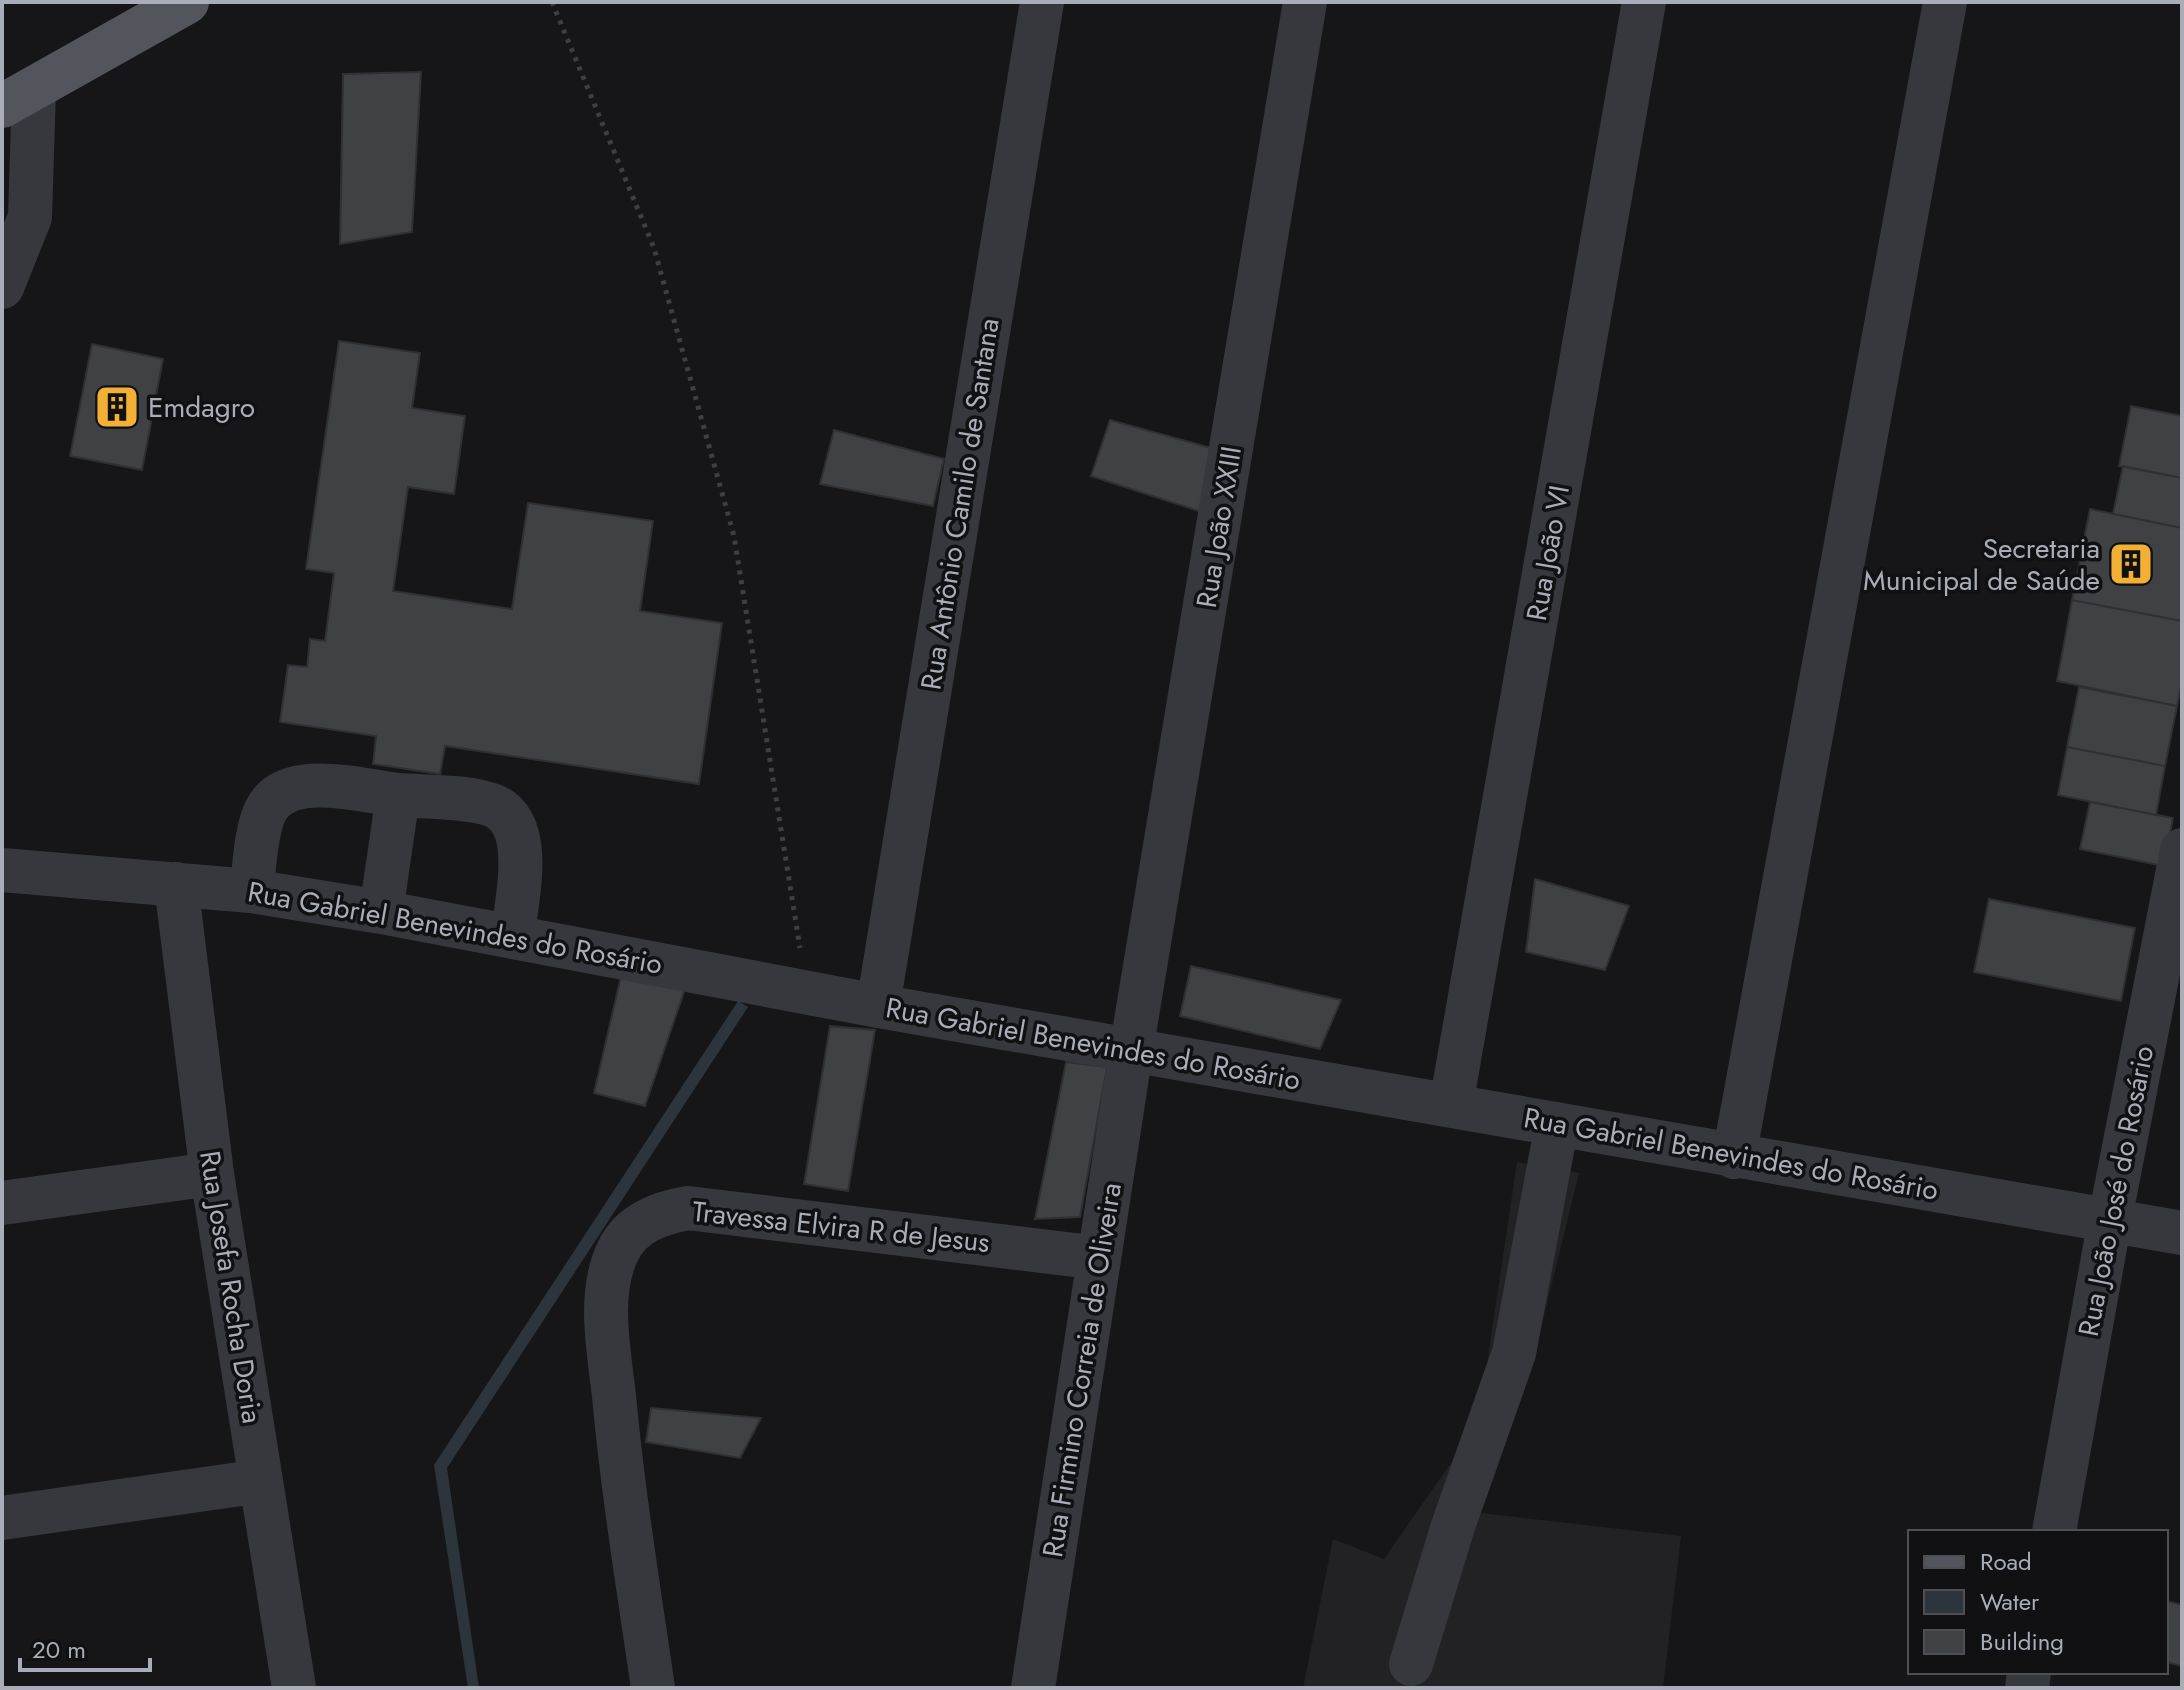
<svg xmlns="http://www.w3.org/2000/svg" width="2184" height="1690" viewBox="0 0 2184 1690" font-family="Jost,sans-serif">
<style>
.built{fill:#222225}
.water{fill:#2c353c}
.building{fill:#404145;stroke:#303034;stroke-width:2}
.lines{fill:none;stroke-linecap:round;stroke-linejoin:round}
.path{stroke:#3d3f44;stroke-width:5;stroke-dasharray:4 6;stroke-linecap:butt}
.minor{stroke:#37383d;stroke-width:44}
.major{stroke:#53555c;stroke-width:44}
.labels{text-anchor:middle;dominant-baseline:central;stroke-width:7;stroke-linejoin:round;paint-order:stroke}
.poi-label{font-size:28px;fill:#a8adb8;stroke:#111113;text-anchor:start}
.street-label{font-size:28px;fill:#a8adb8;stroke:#111113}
</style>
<rect width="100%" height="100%" fill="#161618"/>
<path class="built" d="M1517 1162 1579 1173 1529 1377 1481 1513 1681 1536 1663 1688H1303L1333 1539 1384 1559 1478 1424Z"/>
<path class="water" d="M738 1001 748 1007 447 1468 479 1688H468L434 1465Z"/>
<path class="building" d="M421 72 412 232 340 244 343 74Z
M339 341 420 353 412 408 465 416 454 494 408 487 393 591 512 609 528 503 653 521 640 611 722 623 699 784 445 746 440 774 373 764 376 736 280 722 288 665 307 667 310 639 325 641 334 573 306 569Z
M92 344 163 359 142 470 70 456Z
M2131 406 2182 416V478L2119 466Z
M1110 420 1222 451 1202 512 1091 476Z
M834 430 944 459 933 506 820 484Z
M2123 466 2182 478V528L2113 514Z
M2090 509 2182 528V621L2072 600Z
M2072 600 2182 621V681L2177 706 2057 681Z
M2079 687 2177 706 2165 766 2067 747Z
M2067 747 2165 766 2156 815 2058 795Z
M2090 802 2173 818 2164 866 2080 849Z
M1535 879 1629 906 1605 970 1526 952Z
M1989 899 2135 928 2121 1001 1974 972Z
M1191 966 1341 1000 1320 1049 1180 1016Z
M622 972 686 986 645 1106 594 1093Z
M830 1026 875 1030 848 1191 804 1184Z
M1066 1062 1107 1067 1080 1217 1035 1219Z
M651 1408 761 1418 740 1458 646 1442Z
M2166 1601 2182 1605V1666L2166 1662Z"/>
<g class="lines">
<path class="path" d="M552 2 654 248 734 536 800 948"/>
<path class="minor" d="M2 287 30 217 34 89
M2 870 251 891 381 912 878 1006 2182 1233
M176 884 212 1174 294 1688
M251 891C255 867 255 834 265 812 285 768 361 791 398 795
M381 912 398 795C426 797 458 796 485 803 539 815 516 897 513 936
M878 1006 1042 2
M1451 1105 1644 2
M1734 1157 1945 2
M2 1203 212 1174
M2 1518 261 1481
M2054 1532 2110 1219 2182 850
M1411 1664 1453 1526 1514 1353 1557 1124
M653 1688C639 1591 623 1494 614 1396 609 1351 597 1294 618 1251 631 1223 660 1213 688 1208L1099 1258
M1033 1688 1131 1051 1305 2
M2027 1688 2029 1672"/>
<path class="major" d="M2 106 187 2"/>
</g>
<defs>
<g id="building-square" transform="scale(2.3)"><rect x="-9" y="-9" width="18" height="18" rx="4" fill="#f2b134" stroke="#111113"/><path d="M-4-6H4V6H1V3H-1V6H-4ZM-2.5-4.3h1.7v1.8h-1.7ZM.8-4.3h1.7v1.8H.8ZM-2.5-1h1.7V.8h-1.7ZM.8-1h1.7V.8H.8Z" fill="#111"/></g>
</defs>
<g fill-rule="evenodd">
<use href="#building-square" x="117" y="407"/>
<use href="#building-square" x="2131" y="564"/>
</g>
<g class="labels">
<g class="poi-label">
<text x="148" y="407">Emdagro</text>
<text x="2100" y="548" text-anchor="end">Secretaria<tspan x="2100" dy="32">Municipal de Saúde</tspan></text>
</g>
<g class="street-label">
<text transform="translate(960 504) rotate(-81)">Rua Antônio Camilo de Santana</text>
<text transform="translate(1219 527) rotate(-81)">Rua João XXIII</text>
<text transform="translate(1548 553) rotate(-80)">Rua João VI</text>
<text transform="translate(455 928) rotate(10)">Rua Gabriel Benevindes do Rosário</text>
<text transform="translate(1093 1044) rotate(10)">Rua Gabriel Benevindes do Rosário</text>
<text transform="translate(1731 1154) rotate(10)">Rua Gabriel Benevindes do Rosário</text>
<text transform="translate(2116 1191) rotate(-79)">Rua João José do Rosário</text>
<text transform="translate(841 1227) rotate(6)">Travessa Elvira R de Jesus</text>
<text transform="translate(231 1287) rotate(81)">Rua Josefa Rocha Doria</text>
<text transform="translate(1082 1370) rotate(-81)">Rua Firmino Correia de Oliveira</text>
</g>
</g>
<rect width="2184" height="1690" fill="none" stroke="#a8adb8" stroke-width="8"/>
<rect x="1908" y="1530" width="260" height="144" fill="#111113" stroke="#4d4f55" stroke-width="2"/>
<rect x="1924" y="1556" width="40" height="12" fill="#53555c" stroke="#4d4f55" stroke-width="2"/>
<text x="1980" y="1570" font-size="24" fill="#a8adb8">Road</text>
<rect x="1924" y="1590" width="40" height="24" fill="#2c353c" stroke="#4d4f55" stroke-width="2"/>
<text x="1980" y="1610" font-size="24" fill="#a8adb8">Water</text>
<rect x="1924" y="1630" width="40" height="24" fill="#404145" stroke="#4d4f55" stroke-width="2"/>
<text x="1980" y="1650" font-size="24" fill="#a8adb8">Building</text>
<path d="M20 1658v12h130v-12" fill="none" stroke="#a8adb8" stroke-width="4"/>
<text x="32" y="1658" font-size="24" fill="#a8adb8" stroke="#111113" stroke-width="6" paint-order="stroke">20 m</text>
</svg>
